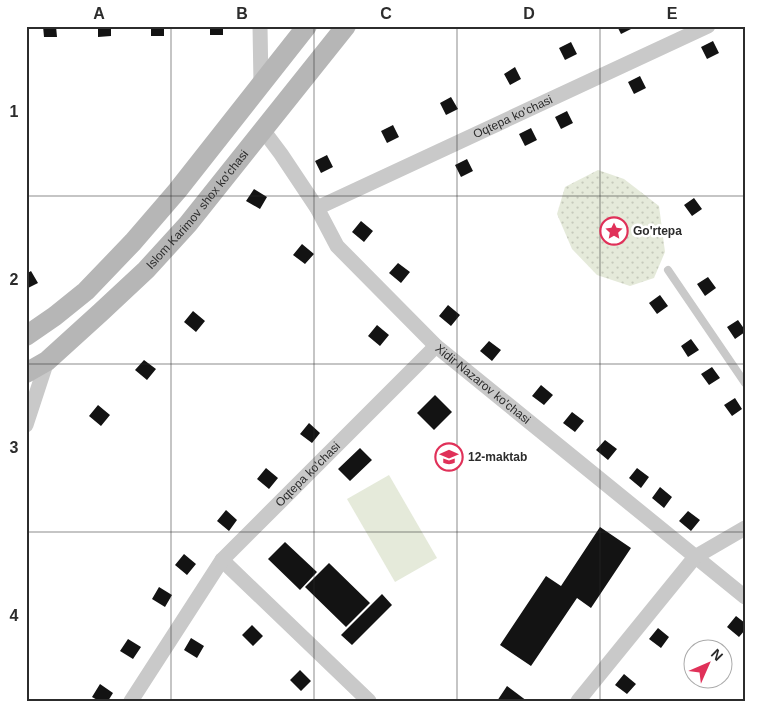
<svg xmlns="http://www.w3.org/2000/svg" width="771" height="727" viewBox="0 0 771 727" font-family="Helvetica,sans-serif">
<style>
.green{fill:url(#green-dots)}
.pitch{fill:#e5eada}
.building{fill:#131313}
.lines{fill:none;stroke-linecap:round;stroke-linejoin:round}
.lane{stroke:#c9c9c9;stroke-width:8}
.street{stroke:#c9c9c9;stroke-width:15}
.secondary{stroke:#b6b6b6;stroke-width:20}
.grid{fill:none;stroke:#2c2c2c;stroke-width:1;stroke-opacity:0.55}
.labels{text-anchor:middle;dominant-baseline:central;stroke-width:5;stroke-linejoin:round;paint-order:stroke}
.street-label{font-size:12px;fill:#2c2c2c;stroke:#fff}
.poi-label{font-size:12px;font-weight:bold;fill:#2c2c2c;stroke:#fff;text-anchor:start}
.neatline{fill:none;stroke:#2c2c2c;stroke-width:2}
.grid-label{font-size:16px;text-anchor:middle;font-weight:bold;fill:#2c2c2c}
</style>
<defs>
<pattern id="green-dots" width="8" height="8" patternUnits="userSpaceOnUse" patternTransform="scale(1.25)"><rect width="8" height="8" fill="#e5eada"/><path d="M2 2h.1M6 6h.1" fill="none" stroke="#c5c9bb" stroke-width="1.8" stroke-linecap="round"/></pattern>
</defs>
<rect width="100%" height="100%" fill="#fff"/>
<path class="green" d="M598 170 624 179 659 206 665 252 654 278 630 286 597 275 572 249 557 214 565 187Z"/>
<path class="pitch" d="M389 475 437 558 395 582 347 499Z"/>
<path class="building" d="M43 26H56L57 37H44Z
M98 26H111V36L98 37Z
M151 26H164V36H151Z
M210 26H223V35H210Z
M617 26H632L633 28 621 34Z
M713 41 719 53 707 59 701 47Z
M571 42 577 54 565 60 559 48Z
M515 67 521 79 510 85 504 74Z
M640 76 646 88 634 94 628 82Z
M451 97 458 109 446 115 440 103Z
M567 111 573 123 561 129 555 117Z
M393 125 399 137 387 143 381 131Z
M531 128 537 140 525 146 519 134Z
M327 155 333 167 321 173 315 161Z
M467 159 473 171 461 177 455 165Z
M254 189 267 197 260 209 246 201Z
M694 198 702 209 692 216 684 205Z
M361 221 373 231 364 242 352 232Z
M302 244 314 254 305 264 293 255Z
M398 263 410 272 401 283 389 273Z
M31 271 38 283 26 289V274Z
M708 277 716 288 705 296 697 284Z
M660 295 668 306 657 314 649 303Z
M448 305 460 315 451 326 439 316Z
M193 311 205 321 196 332 184 322Z
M738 320 745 330V332L735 339 727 327Z
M377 325 389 335 380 346 368 336Z
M691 339 699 350 688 357 681 346Z
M489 341 501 350 492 361 480 351Z
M144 360 156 369 147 380 135 370Z
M712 367 720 378 709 385 701 374Z
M541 385 553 395 544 405 532 396Z
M435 395 452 412 434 430 417 413Z
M735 398 742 409 732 416 724 405Z
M98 405 110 415 101 426 89 416Z
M572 412 584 421 575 432 563 423Z
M309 423 320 433 312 443 300 434Z
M605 440 617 449 608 460 596 450Z
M360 448 372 460 350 481 338 469Z
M266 468 278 478 269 489 257 479Z
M637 468 649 477 641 488 629 478Z
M660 487 672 497 664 508 652 498Z
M226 510 237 520 229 531 217 521Z
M688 511 700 520 691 531 679 521Z
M600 527 631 548 591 608 577 598 531 666 500 645 546 576 561 586Z
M285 542 317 572 300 590 268 559Z
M184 554 196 564 187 575 175 565Z
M329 563 370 603 346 627 305 587Z
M159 587 172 595 165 607 152 599Z
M382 594 392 605 352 645 341 635Z
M736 616 745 623V630L739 637 727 627Z
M252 625 263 636 253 646 242 635Z
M658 628 669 637 661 648 649 639Z
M191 638 204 646 197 658 184 650Z
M128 639 141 647 133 659 120 651Z
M300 670 311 681 301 691 290 680Z
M624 674 636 684 627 694 615 685Z
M100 684 113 693 108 701H99L92 697Z
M507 686 527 701H497Z"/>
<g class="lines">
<path class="lane" d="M668 270 745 383"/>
<g class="street">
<path d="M260 26 261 84"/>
<path id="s1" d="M263 130 281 154 317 208 337 246 436 346 745 597"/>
<path id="s2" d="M317 208 708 26"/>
<path d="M26 425 47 361"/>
<path d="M222 560 369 701"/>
<path id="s3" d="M131 701 222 560 436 346"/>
<path d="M578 701 695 557 745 528"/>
</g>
<g class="secondary">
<path d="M26 336 55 316 86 291 133 242 177 191 307 26"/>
<path id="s4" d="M26 373 47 361 101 312 146 270 188 224 346 26"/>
</g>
</g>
<path class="grid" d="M171 26V701M314 26V701M457 26V701M600 26V701M26 196H745M26 364H745M26 532H745"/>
<defs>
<g id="sight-ring" transform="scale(1.4375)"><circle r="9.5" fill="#fff" stroke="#e03159" stroke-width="1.5"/><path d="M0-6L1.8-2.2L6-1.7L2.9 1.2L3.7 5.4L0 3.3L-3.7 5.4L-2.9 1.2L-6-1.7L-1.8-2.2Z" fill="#e03159"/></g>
<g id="school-ring" transform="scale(1.4375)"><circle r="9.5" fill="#fff" stroke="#e03159" stroke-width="1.5"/><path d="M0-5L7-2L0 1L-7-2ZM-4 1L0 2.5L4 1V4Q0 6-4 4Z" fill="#e03159"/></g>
</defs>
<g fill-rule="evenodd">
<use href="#sight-ring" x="614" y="231"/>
<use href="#school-ring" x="449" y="457"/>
</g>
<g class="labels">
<g class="street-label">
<text stroke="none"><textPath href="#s2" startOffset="216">Oqtepa ko'chasi</textPath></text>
<text stroke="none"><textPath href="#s4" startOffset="238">Islom Karimov shox ko'chasi</textPath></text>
<text stroke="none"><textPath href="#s1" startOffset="339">Xidir Nazarov ko'chasi</textPath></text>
<text stroke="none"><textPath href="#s3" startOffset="289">Oqtepa ko'chasi</textPath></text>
</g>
<g class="poi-label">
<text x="633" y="231">Go'rtepa</text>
<text x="468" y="457">12-maktab</text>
</g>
</g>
<rect width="771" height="727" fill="none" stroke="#ffffff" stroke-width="55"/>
<g transform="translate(708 664) rotate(45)"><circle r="24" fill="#ffffff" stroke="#ababab"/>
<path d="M0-4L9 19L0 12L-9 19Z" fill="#e03159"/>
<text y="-8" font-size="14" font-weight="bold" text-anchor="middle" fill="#2c2c2c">N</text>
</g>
<rect x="28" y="28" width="716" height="672" class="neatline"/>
<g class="grid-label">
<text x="99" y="19">A</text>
<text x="242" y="19">B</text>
<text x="386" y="19">C</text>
<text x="529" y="19">D</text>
<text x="672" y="19">E</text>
<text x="14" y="117">1</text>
<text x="14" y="285">2</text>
<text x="14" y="453">3</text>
<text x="14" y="621">4</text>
</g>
</svg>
